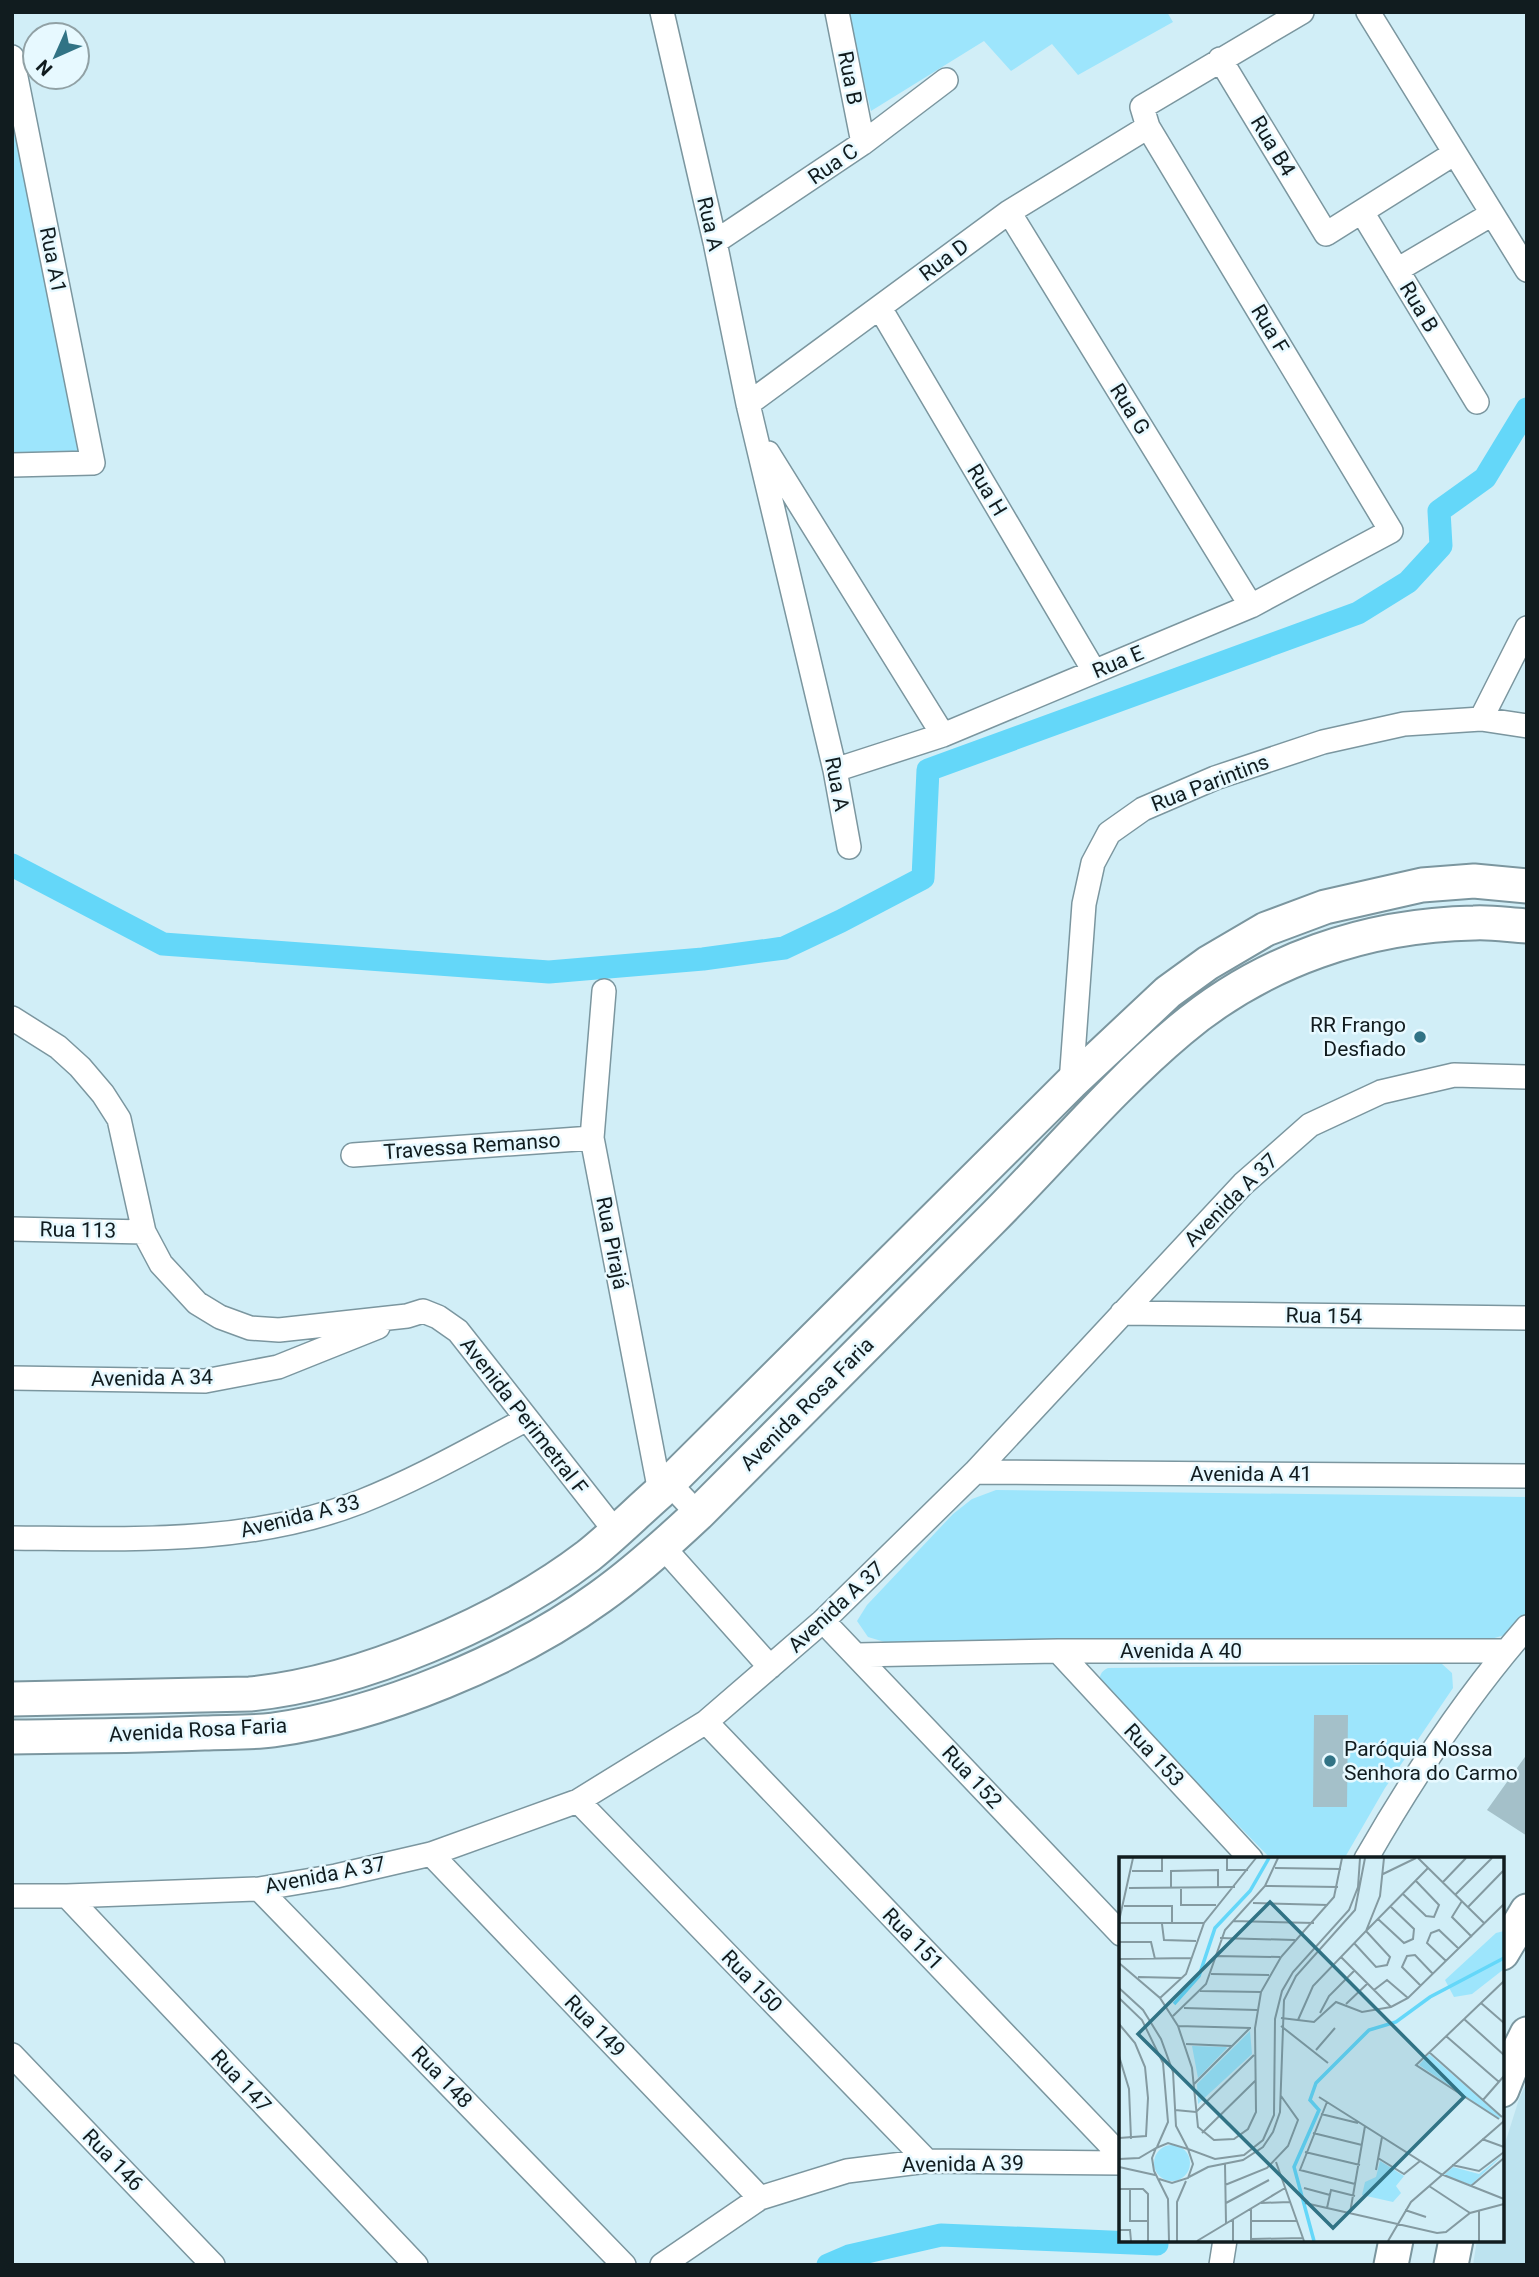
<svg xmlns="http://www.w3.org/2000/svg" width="1539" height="2277" viewBox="0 0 1539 2277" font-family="Roboto,sans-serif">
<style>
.built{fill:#bde3ef}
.green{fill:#9de5fc}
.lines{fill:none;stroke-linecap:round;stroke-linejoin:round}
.canal{stroke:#64d7f9;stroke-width:23}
.building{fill:#a4c0c9}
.street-casing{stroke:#7b969f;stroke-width:26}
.secondary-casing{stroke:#7b969f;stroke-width:37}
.street{stroke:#fff;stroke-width:23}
.secondary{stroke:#fff;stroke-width:33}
.poi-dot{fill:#317385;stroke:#e7f9ff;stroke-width:2.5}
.labels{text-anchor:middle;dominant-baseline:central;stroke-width:5;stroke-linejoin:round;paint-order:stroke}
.street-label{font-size:21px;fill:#111c1f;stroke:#e7f9ff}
.poi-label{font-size:21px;fill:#111c1f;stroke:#e7f9ff;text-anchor:end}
.inset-river{fill:none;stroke:#64d7f9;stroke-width:3.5}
.inset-road{fill:none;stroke:#849aa1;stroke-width:2}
.view{fill:#317385;fill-opacity:0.15;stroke:#317385;stroke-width:3.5}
.inset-edge{fill:none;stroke:#111c1f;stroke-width:3.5}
</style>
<rect width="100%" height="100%" fill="#d1eef7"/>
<path class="built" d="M1527 2082V2265H1473L1477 2240H1502V2153L1519 2099Z"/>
<path class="green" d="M847 12H1167L1173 22 1078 75 1052 44 1011 71 984 41 871 111Z
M12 119 78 451 12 453Z
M996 1490 1527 1497V1612L1505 1635 1491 1639 1015 1640 888 1643 868 1637 857 1621 867 1605 953 1514 972 1499Z
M1442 1664 1452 1673 1453 1688 1385 1788 1344 1859H1271L1100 1683C1099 1676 1101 1671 1108 1668Z"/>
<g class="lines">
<path class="canal" d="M12 865 163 944 549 972 703 959 784 948 841 921 923 878 928 770 1358 613 1408 582 1441 546 1439 511 1485 478 1527 409
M828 2265 849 2256 941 2235 1157 2244"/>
</g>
<path class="building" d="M1314 1715H1348L1347 1807H1313Z
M1527 1754V1836L1487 1810Z"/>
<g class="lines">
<g class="street-casing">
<path id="street" d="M662 12 715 242 748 404 835 770 849 847
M837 12 863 143
M1368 12 1527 270
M12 57 93 463 12 465
M1220 59 1326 234 1455 153
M1009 212 1251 606
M1362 212 1477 402
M715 242 863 143 946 80
M1397 270 1492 214
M880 308 1094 671
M748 404 1009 212 1148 127
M768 453 943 735
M1481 719 1527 628
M835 770 943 735 1251 606 1391 531 1148 127 1142 107 1302 12
M604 991 592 1138 660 1492
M12 1018 58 1047 80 1067 103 1094 119 1119 144 1232 161 1264 197 1303 220 1317 250 1328 279 1330 407 1316 423 1311 438 1317 458 1331 616 1532
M1071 1083 1084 904 1093 863 1109 833 1143 809 1215 778 1323 742 1404 724 1481 719 1527 726
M353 1155 592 1138
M12 1229 144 1232
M1122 1313 1527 1318
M12 1378 205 1381 278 1367 378 1327
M975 1472 1527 1476
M669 1483 698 1514
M12 1538C129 1539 249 1545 360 1502 418 1479 472 1448 527 1419
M663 1547 770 1667
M823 1621 1121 1934
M1058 1651 1251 1859
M857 1655 1058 1651H1505
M706 1722 1121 2156
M578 1801 927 2161
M431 1854 760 2198
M1366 1859C1413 1777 1465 1698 1527 1627
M259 1889 624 2265
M12 1896H67L259 1889 336 1876 431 1854 578 1801 706 1722 823 1621 975 1472 1243 1184 1310 1125 1381 1092 1454 1075 1527 1077
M67 1896 416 2265
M12 2055 213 2265
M662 2265 760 2198 847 2171 927 2161 1121 2163
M1221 2265 1225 2240"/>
</g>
<g class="secondary-casing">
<path id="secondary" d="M12 1699 250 1694C360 1683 500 1623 588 1556 613 1536 636 1513 660 1492L1071 1083 1168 992 1208 963 1266 929 1325 907 1422 885 1474 881 1527 886
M12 1737C76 1736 140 1736 204 1733 226 1732 250 1733 273 1730 380 1715 513 1660 600 1597 635 1572 666 1544 698 1514 795 1417 892 1319 990 1221 1053 1158 1112 1087 1180 1030 1263 960 1367 925 1474 923 1491 922 1509 925 1527 926
M1502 1953 1527 1911
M1502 2090 1513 2062 1527 2034
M1391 2265 1396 2240
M1451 2265 1456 2240"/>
</g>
<use href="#street" class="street"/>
<use href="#secondary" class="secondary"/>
</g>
<g class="poi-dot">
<circle cx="1420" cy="1037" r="7"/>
<circle cx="1330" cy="1761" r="7"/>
</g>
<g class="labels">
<g class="street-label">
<text transform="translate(850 78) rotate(79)">Rua B</text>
<text transform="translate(1273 146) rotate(59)">Rua B4</text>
<text transform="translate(833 164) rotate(-34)">Rua C</text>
<text transform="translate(710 224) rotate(77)">Rua A</text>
<text transform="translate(53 260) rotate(79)">Rua A1</text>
<text transform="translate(944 260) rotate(-37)">Rua D</text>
<text transform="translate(1419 307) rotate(59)">Rua B</text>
<text transform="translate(1270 329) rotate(59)">Rua F</text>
<text transform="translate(1130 409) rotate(58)">Rua G</text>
<text transform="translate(987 490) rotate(59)">Rua H</text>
<text transform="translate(1118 662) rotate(-23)">Rua E</text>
<text transform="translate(1210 783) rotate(-21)">Rua Parintins</text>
<text transform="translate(837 784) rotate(79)">Rua A</text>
<text transform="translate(472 1146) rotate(-4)">Travessa Remanso</text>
<text transform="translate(1231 1200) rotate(-45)">Avenida A 37</text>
<text transform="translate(78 1230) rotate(1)">Rua 113</text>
<text transform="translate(612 1243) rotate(79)">Rua Pirajá</text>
<text transform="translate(1324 1316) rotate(1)">Rua 154</text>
<text transform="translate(152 1378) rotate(-1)">Avenida A 34</text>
<text transform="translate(807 1404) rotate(-45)">Avenida Rosa Faria</text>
<text transform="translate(524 1416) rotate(52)">Avenida Perimetral F</text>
<text x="1251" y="1474">Avenida A 41</text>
<text transform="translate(300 1516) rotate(-14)">Avenida A 33</text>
<text transform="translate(836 1607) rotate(-43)">Avenida A 37</text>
<text x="1181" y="1651">Avenida A 40</text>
<text transform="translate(198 1730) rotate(-3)">Avenida Rosa Faria</text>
<text transform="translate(1154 1755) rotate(47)">Rua 153</text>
<text transform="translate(972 1777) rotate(47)">Rua 152</text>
<text transform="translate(325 1875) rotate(-11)">Avenida A 37</text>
<text transform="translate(913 1939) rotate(46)">Rua 151</text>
<text transform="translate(752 1981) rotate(46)">Rua 150</text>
<text transform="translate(595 2026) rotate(46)">Rua 149</text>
<text transform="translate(442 2077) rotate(46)">Rua 148</text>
<text transform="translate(241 2081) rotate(47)">Rua 147</text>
<text transform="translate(113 2160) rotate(46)">Rua 146</text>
<text transform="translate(963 2164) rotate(-1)">Avenida A 39</text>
</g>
<g class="poi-label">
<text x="1406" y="1025">RR Frango<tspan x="1406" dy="24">Desfiado</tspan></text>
<text x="1344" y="1749" text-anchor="start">Paróquia Nossa<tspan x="1344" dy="24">Senhora do Carmo</tspan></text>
</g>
</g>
<g transform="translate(1119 1857)">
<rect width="385" height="385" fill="#d1eef7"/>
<path d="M385 74V112L353 137 335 140 326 123 377 76ZM131 174 133 197 79 247 78 227ZM73 189 107 190 108 191 79 221ZM310 197 382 260 380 262 300 208ZM35 306a18 18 0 1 1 36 0a18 18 0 1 1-36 0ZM385 297 352 328 325 318 334 310 360 317ZM261 304 285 319 277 329 282 336 274 345 243 338 246 325 257 320Z" fill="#9de5fc"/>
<path class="inset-river" d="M55 147 80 119 96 71 131 34 150 1M195 384 175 310 200 253 191 243 197 226 250 173 277 165 311 140 385 101"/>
<path class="inset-road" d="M108 1V13H129M299 1 366 67M156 11 222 12M13 14H43V1M264 17 297 1M324 25 347 1M146 29 219 30M10 31 116 30M52 31V14L99 13V30M62 31V48H97M284 37 307 59 315 60 320 48 297 24M336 38 373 1M343 44 333 60 353 80M134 46 209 48M5 49H53V66M349 50 384 14M259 62 285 86 294 82 295 72 271 49M0 64 14 1M114 64 195 66M0 66H85M43 67 45 83 77 84M101 81 176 83M0 85H32L36 102M235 86 257 110 268 108 271 100 247 74 309 11M96 99 161 100M222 100 272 150M0 102 73 101M327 104 308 86 312 76 320 73 340 92M0 106 41 141 59 169 73 211 79 270 95 283 115 282 129 272 137 255 136 171 142 135 162 100 215 40 223 1M92 117 150 118M19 120 63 121M302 129 283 110 288 99 296 98 314 117M0 131 24 153 42 182 54 215 57 269 69 292 96 302 125 298 144 283 155 258 156 162 163 134 174 115 230 53 239 30 241 1M255 133 268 123 289 141M81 134 142 135M0 141 23 163 44 206 49 265 38 290M41 141 67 117 85 66 137 1M362 146 385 166M227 147 248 127M65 151 138 153M201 156 210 139 235 114M54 159 87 127 106 73 146 29 159 1M162 161 195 165 217 145 243 155 272 150 289 141 385 47M345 162 385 198M179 163 194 129 247 74 261 39 265 1M0 167 16 186 26 210 29 241 27 279 0 281M59 169 132 171M162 169 209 206M327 179 380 225M67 187 113 189M197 193 216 171M310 195 383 260M0 199 10 232 12 282M75 227 131 171M200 240 322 317 385 342M364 243 385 219M208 245 181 313 236 327M56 253 77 255 135 198M202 257 239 266M380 262 297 208 385 124M83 276 136 224M194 276 243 288M363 282 385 290M186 295 241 308M259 301 285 317 301 304M0 302 20 301 37 291M157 305 185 384M106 307 107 366M333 308 360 314 385 295M0 310 36 318M257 313 263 280M70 320 89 310 124 303 144 290 154 275 161 255 165 143 177 119 236 53 246 1M40 322 53 326 69 321 74 307 69 292 49 286 37 291 33 301 35 314 49 342 50 384M106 328 148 311 169 289 179 263 162 239M310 329 351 356M352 329 385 301M185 331 211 338M0 332H24L29 337V384M11 332V364H29M107 346 150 323M142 346 171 345M186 346 318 376 327 375 351 356 385 347M208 351 212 333 236 339M132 352V383M286 353 307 360M360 354V384M231 356 246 269M114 362V384M132 364H178M0 373H11L12 384M132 382 184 381M58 384V345L67 324M78 384 166 331M269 384 292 345 385 264"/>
<path class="view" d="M151 45 345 240 214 371 19 177Z"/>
<rect width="385" height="385" class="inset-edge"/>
</g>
<rect width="1539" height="2277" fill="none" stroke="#111c1f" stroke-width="28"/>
<g transform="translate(56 56) rotate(225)"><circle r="33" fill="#e7f9ff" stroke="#91a1a5" stroke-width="2"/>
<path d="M0-5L12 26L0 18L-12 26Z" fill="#317385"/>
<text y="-10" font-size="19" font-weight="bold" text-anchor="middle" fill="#111c1f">N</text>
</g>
</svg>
